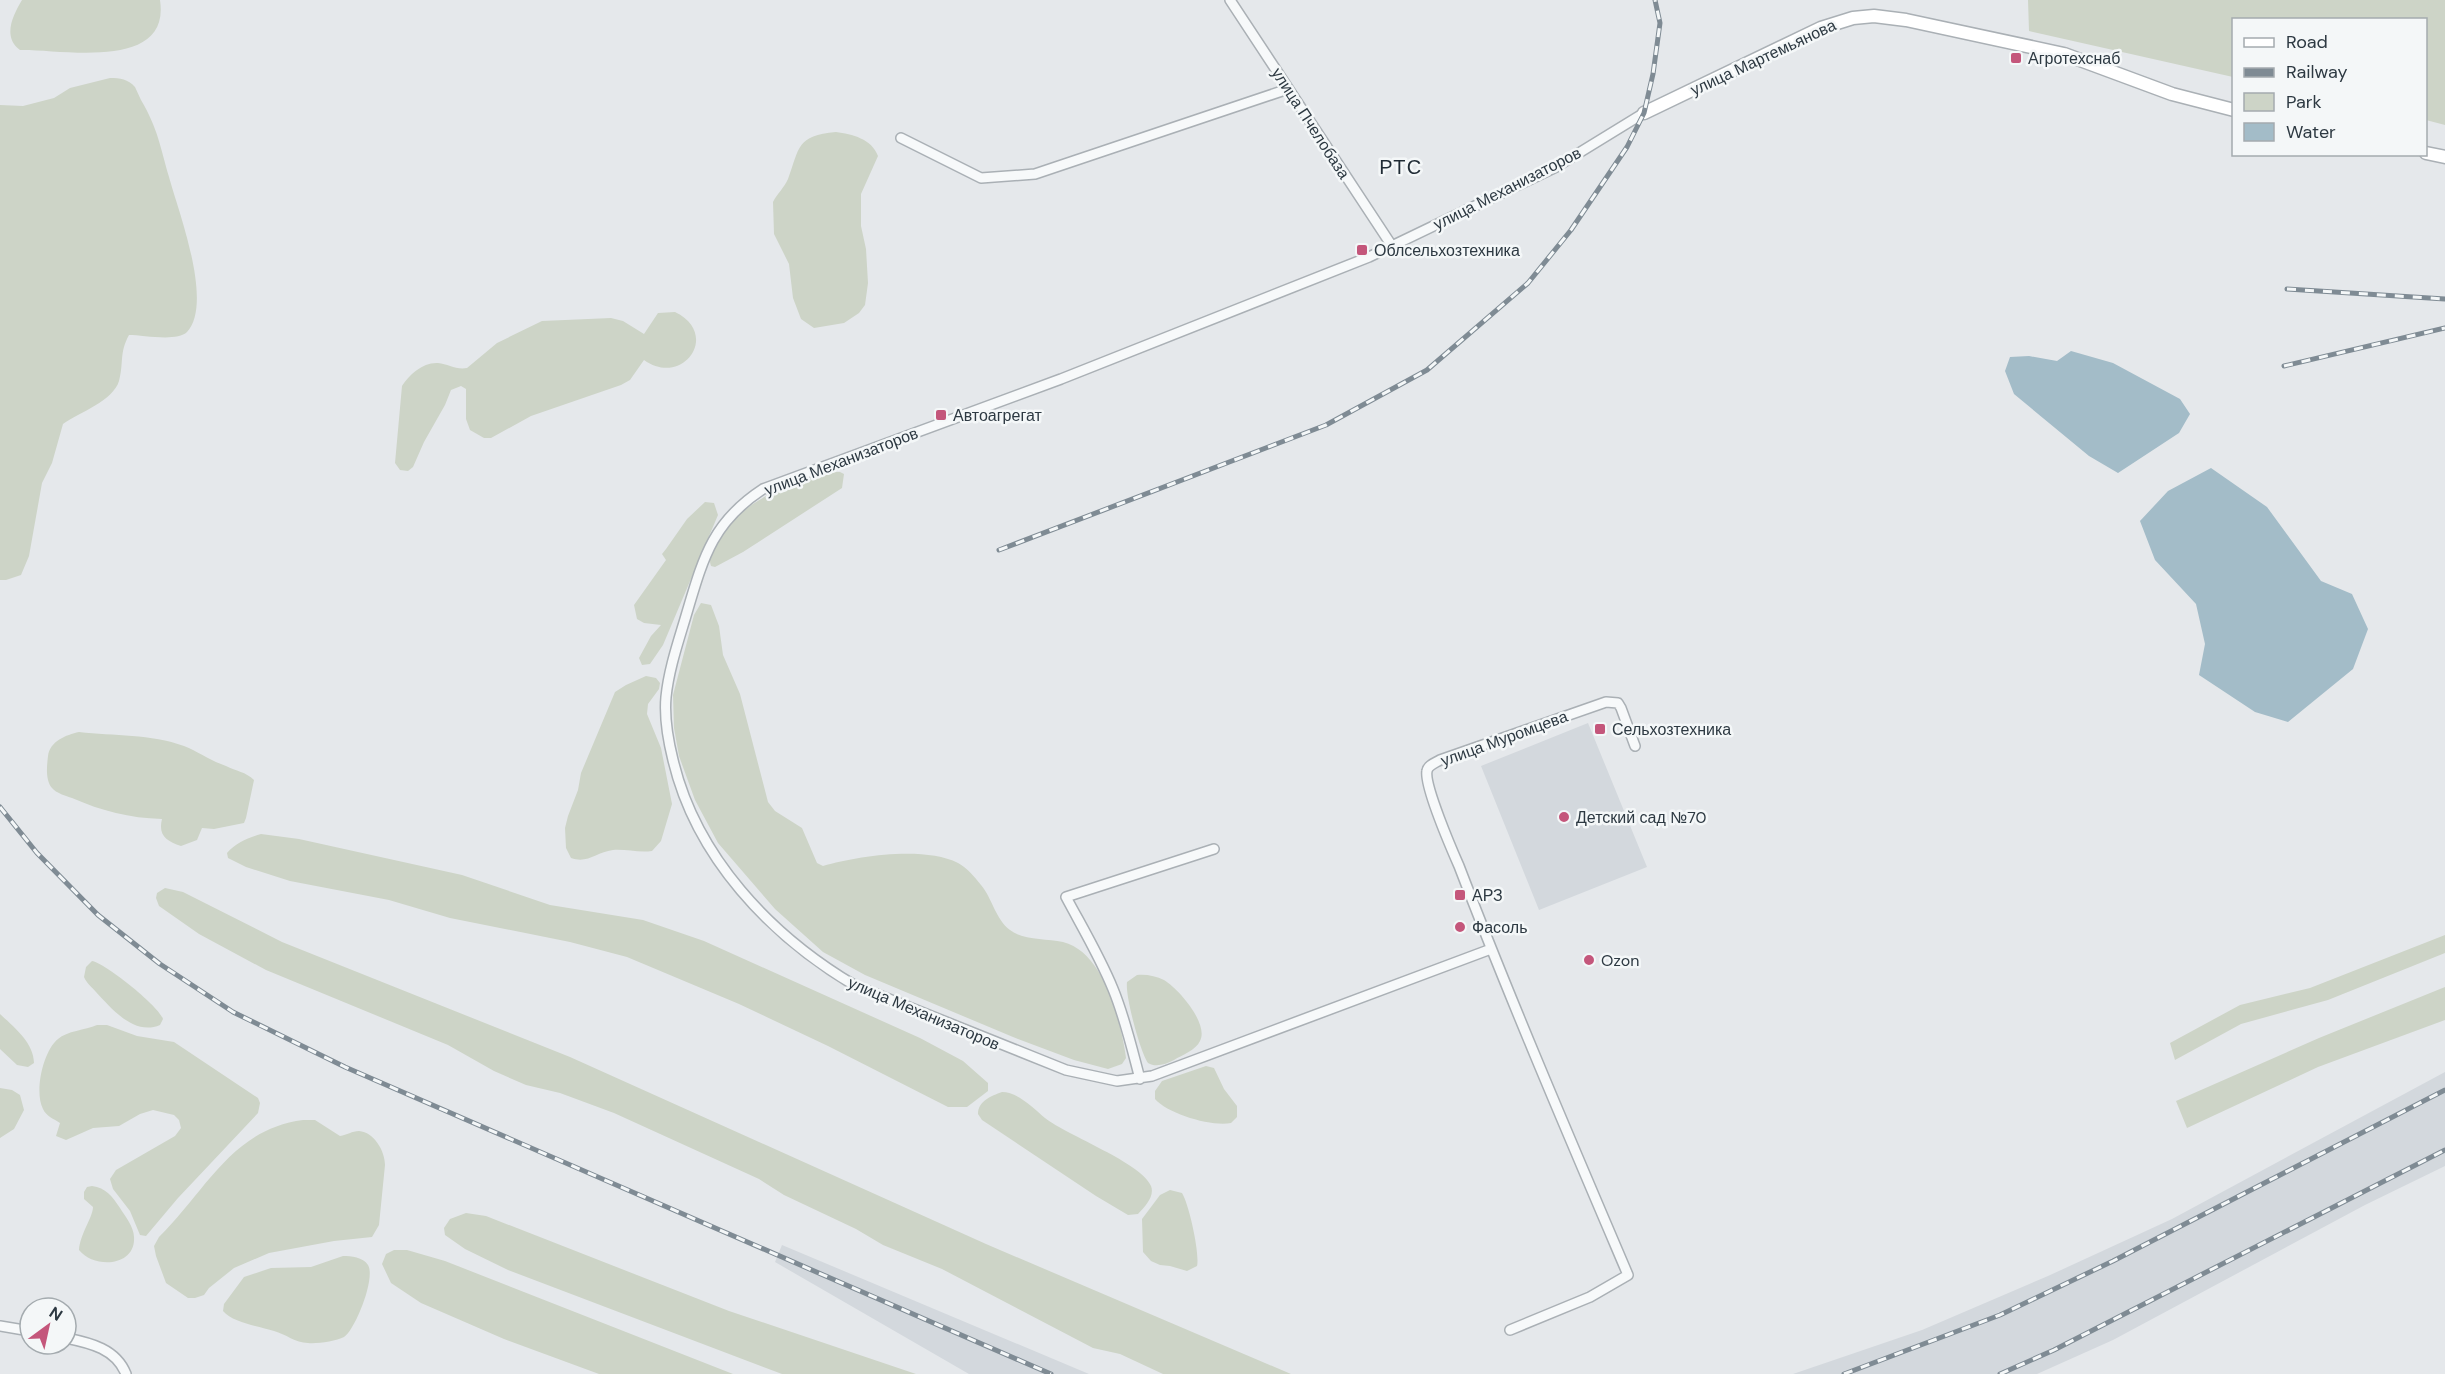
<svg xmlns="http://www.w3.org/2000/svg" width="2445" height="1374" font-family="'DM Sans',sans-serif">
  <rect width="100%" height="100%" fill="#e5e8eb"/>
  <!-- built -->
  <path fill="#d3d8dd" d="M1588,723L1647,867L1539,910L1481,766Z
    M2445,1072V1166L2365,1205L2113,1340L2037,1374H1793L1922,1330L2048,1276L2172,1219Z
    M782,1245L1089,1374H969L775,1262Z"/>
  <!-- green -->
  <path fill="#cdd4c7" d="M22,0H160C171,72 61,49 20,50C2,37 13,15 22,0Z
    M2028,0H2445V125L2426,120V20H2234L2233,77L2029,31Z
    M110,78C120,78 128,79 135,87C137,91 139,96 141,100C158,129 160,146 169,177C178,210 214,303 187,332C177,342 143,335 129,335C119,353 124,363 119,381C113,401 80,412 63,424L52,463L42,483L29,556L21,575L6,580H0V105L23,106L54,98L70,88Z
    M836,132C852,134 872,139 878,156L861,194V226L866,249L868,283L865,305L859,313L844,323L814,328L801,319L793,298L789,264L774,234L773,202C777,194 784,188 788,179C800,147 796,136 836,132Z
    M675,312C721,334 683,388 644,360L630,380L621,385L531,416L491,438H484L470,430L466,419V389L461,386L451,390L445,405L424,442L413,467L408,471L400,470L395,463L402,386C409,375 423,362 438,363C448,364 456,370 467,368L497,343L542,321L611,318L623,321L644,334L658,313Z
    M828,472H840L844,474L842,488L743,552L715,567L711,566C708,558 712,552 716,544C738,502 785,485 828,472Z
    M705,502L714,503L718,515L663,645L650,664L642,665L639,658L651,636L661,625L644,623L637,619L634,605L666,560L662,554L666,549L687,519Z
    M701,603L711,605L719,626L723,655L740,694L768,802L775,811L802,828L817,863L823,866C858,856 924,846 958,863C967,868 974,876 981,885C992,898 996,920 1010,930C1024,941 1046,938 1063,942C1103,952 1119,1016 1125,1051L1126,1058L1122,1064L1108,1069L1074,1060L1013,1037L865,975L823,952L775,909L718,843L695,800L679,756L674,728L673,695L694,615Z
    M646,676L656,678L660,683L659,689L648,704L647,714L661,748L672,804L661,841L652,851C639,853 626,849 613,850C596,852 588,864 571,858L566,848L565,828L568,816L578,790L581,773L615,692L626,685Z
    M79,732C114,736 151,734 184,746C199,752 211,761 226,766C236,771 246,772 254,780L246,818L244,823L214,829L202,828L197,840L181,846C166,841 158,835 162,819C129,818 102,811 72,798C66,796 56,793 52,788C45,780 47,765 48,756C50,741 66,735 79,732Z
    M261,834L299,839L462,875L550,905L643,920L704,941L920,1038L963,1061L988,1083V1091L967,1107H948L828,1046L739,1004L627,957L570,942L450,918L389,900L290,881L246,867L228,858L227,853C236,843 248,838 261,834Z
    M165,888L183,892L282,942L570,1057L986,1244L1291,1374H1163L1120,1354L1093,1348L942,1269L883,1245L856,1229L784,1195L759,1179L614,1113L560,1093L526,1085L494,1071L448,1045L266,970L199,934L159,906L156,898L157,893Z
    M2445,935V953L2328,1000L2241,1024L2175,1060L2170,1043L2240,1005L2310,988Z
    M92,961C105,963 159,1006 163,1019L160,1025C134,1036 112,1009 96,992C92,987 87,984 84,977L86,967Z
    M1137,975C1146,974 1156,976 1164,980C1179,989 1209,1024 1200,1041C1196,1050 1182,1055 1174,1060C1166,1064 1156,1068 1148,1063C1140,1051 1125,996 1127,982Z
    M2445,987V1020L2318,1067L2187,1128L2176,1101L2319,1038Z
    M0,1014C14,1027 34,1043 34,1063L28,1067L17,1065L0,1049Z
    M97,1025H107L137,1036L174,1042L258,1098L260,1103L258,1113L178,1198L146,1236L140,1235L130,1211L113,1189L110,1179L116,1170L175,1136L181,1128L179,1120L174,1115L153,1110L140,1114L119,1126L93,1128L66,1140L56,1136L60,1123C54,1119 46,1116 43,1109C34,1092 43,1051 58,1039C67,1031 85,1030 97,1025Z
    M1206,1066L1214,1068L1224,1089L1237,1106V1117L1231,1123C1212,1127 1168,1114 1155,1099V1091L1162,1081Z
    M0,1088L12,1090L20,1095L24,1110L14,1129L0,1138Z
    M1002,1092C1018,1092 1034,1109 1045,1118C1068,1136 1142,1163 1151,1186C1155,1196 1145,1207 1138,1214L1128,1215L1096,1196L982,1120L978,1114C978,1101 991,1096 1002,1092Z
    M303,1120H315L340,1136C347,1135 352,1131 359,1131C374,1132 385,1151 385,1165L379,1225L372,1237L334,1241L269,1253L234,1268L209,1288L204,1295L195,1298H188L166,1283L156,1256L154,1246L159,1237C206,1191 232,1129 303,1120Z
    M92,1186C106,1188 112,1196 120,1208C125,1216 134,1227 134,1237C136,1267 94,1269 79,1250C80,1234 93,1217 93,1207L84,1199V1192L87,1187Z
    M1170,1190L1182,1193C1189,1204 1200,1254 1197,1266L1187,1271L1170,1266L1160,1265L1151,1261L1143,1252L1142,1219L1160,1195Z
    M466,1213L486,1216L729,1311L916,1374H782L508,1270L465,1249L445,1235L444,1228L450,1219Z
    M394,1250H407L445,1261L733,1374H599L504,1339L421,1303L391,1283L382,1264L386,1254Z
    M343,1256C351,1256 363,1257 368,1265C376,1278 355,1330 344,1337C336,1341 317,1344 308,1343C295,1343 286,1334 274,1331C259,1326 233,1323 223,1311L224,1304L244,1277L271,1268L311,1267Z"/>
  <!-- water -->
  <path fill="#a3bcc8" d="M2071,351L2113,363L2180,399L2190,414L2179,433L2118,473L2089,456L2014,394L2005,371L2010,357L2029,356L2057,361Z
    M2211,468L2267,507L2321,581L2352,594L2368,629L2353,669L2288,722L2255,712L2199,675L2205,644L2196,604L2155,560L2140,521L2168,491Z"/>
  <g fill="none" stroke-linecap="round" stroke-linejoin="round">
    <defs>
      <path id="street" d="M1230,0L1392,246
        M901,138L981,178L1035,174L1288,89
        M1491,949L1152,1076L1117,1081L1066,1070L854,985C770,935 696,857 673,760C668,740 664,719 666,697C669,667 680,637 688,609C704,555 714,521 763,489L1061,379L1369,257L1556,167L1644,113
        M1140,1079C1132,1049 1125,1018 1113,989C1100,957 1082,927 1066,897L1214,849
        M0,1326L30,1331
        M1510,1330L1590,1297L1628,1275C1570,1139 1512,1004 1459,866C1452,850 1424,785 1427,771C1428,765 1435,763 1440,760L1606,702L1618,703L1621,708L1635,746
        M66,1338C91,1343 116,1349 126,1374"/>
      <path id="secondary" d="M1644,113L1821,28L1853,18L1874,16L1906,20L2064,54L2172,94L2234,110
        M2426,153L2445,157"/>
    </defs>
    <!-- street casing -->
    <use href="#street" stroke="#aab0b5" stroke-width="12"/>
    <!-- secondary casing -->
    <use href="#secondary" stroke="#aab0b5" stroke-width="15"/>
    <!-- street -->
    <use href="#street" stroke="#f7f9fa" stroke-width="9"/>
    <!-- secondary -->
    <use href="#secondary" stroke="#fff" stroke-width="12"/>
    <defs>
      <path id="rail" d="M2287,289L2445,299
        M2284,366L2445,328
        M999,550L1326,425L1427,370L1528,283L1571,230L1627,147L1644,113L1653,74L1660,23L1655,0
        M0,807L37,853L98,915L160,964L233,1012L345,1067L1051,1374
        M1844,1374L2000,1315L2113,1261L2445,1090
        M2000,1374L2054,1350L2445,1150"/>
    </defs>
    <!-- rail casing -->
    <use href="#rail" stroke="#7f8b94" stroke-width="5"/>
    <!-- rail -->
    <use href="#rail" stroke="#f4f7f8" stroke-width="3" stroke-dasharray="9" stroke-linecap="butt"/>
  </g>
  <!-- markers -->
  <g fill="#c4567b" stroke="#f4f7f8" stroke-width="2">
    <rect x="2010" y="52" width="12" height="12" rx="3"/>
    <rect x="1356" y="244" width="12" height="12" rx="3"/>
    <rect x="935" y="409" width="12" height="12" rx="3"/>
    <rect x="1594" y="723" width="12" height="12" rx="3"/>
    <circle cx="1564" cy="817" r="6"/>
    <rect x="1454" y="889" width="12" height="12" rx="3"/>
    <circle cx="1460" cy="927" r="6"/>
    <circle cx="1589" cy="960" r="6"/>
  </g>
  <g text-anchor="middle" stroke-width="5" stroke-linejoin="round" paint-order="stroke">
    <!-- street labels -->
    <g font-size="16" fill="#2d3942" stroke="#f4f7f8">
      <text transform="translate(1763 57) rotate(-25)" y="6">улица Мартемьянова</text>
      <text transform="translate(1311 123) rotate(57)" y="6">улица Пчелобаза</text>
      <text transform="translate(1507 188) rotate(-27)" y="6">улица Механизаторов</text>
      <text transform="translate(841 461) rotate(-21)" y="6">улица Механизаторов</text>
      <text transform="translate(1504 738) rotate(-20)" y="6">улица Муромцева</text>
      <text transform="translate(924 1013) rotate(23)" y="6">улица Механизаторов</text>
    </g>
    <!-- poi labels -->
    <g font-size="16" fill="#2d3942" stroke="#f4f7f8" text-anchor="start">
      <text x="2028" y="64">Агротехснаб</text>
      <text x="1374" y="256">Облсельхозтехника</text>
      <text x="953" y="421">Автоагрегат</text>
      <text x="1612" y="735">Сельхозтехника</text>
      <text x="1576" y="823">Детский сад №70</text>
      <text x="1472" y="901">АРЗ</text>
      <text x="1472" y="933">Фасоль</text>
      <text x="1601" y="966">Ozon</text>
    </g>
    <!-- quarter labels -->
    <g font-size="20" letter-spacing="1.5" fill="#1f2a34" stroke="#f4f7f8">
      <text x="1401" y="174">РТС</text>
    </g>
  </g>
  <!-- legend -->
  <rect x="2232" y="18" width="195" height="138" fill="#f4f7f8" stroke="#a4abaf" stroke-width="1.5"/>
  <rect x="2244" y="38" width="30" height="9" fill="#ffffff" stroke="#a4abaf" stroke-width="1.5"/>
  <text x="2286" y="48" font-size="18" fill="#2d3942">Road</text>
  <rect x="2244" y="68" width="30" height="9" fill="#7f8b94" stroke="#a4abaf" stroke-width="1.5"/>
  <text x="2286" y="78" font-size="18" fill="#2d3942">Railway</text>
  <rect x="2244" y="93" width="30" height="18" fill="#cdd4c7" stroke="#a4abaf" stroke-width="1.5"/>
  <text x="2286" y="108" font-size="18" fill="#2d3942">Park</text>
  <rect x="2244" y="123" width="30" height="18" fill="#a3bcc8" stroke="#a4abaf" stroke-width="1.5"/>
  <text x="2286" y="138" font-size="18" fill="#2d3942">Water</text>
  <!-- north arrow -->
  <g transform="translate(48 1326) rotate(33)"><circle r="28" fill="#f4f7f8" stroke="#a4abaf" stroke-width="1.5"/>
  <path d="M0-4.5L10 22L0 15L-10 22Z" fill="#c4567b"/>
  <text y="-9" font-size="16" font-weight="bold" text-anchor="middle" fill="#2d3942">N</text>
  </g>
</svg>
